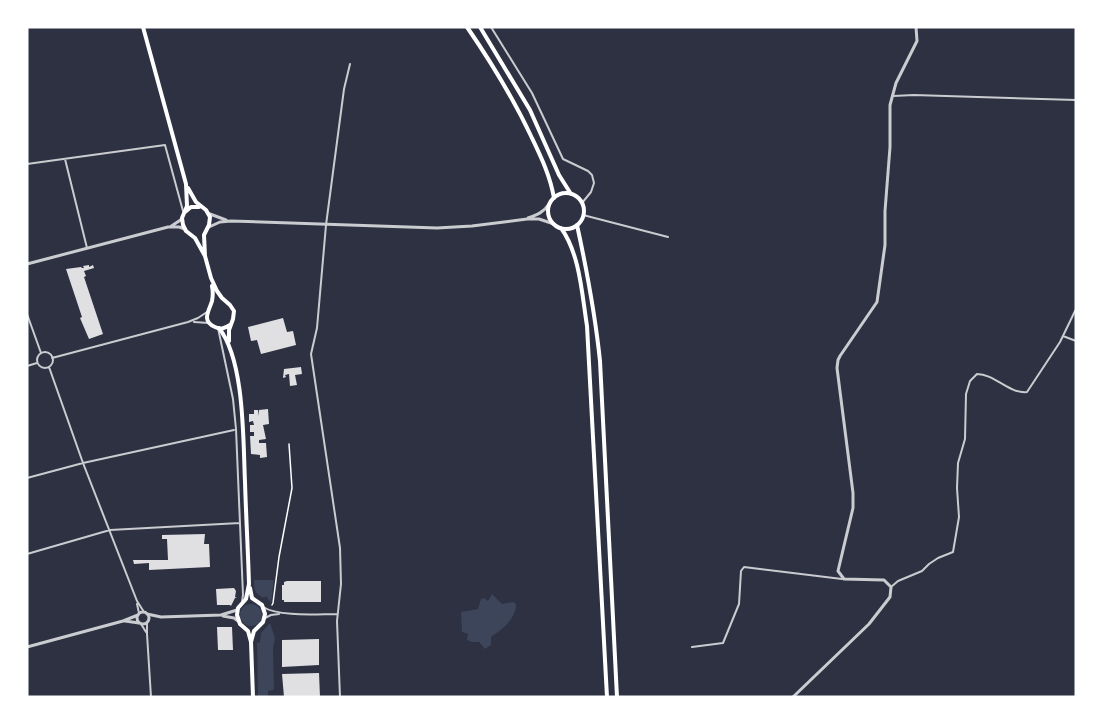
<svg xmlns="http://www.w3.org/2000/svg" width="1103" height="724" font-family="'Golos Text',sans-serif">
  <rect width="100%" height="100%" fill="#2d3142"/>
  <!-- green -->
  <path fill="#3c4559" d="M254,580H274L271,603L266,596L264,598C255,594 254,590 254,580Z
    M492,594L502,604L513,602L516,604C516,619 502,630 491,637V645L485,649L479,642H472L467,640L468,634L462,632L461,612L478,609L481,599L484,598L488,601Z
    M240 615a11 11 0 1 1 22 0a11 11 0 1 1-22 0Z
    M270,623L275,638L273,648L274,690L268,691V697H258L257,643L260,642L261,633Z"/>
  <!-- building -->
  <path fill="#e0e0e3" d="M89,265V267L93,265L94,268L84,271L86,276L84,277L103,334L89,339L80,318L82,317L66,269L81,267L82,268H84L83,266Z
    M283,318L287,332L293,331L296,345L261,354L257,340L251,341L248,327Z
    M301,367L302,374L295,375L297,385L290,386L289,374L285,375L286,377L283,378L284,369Z
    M268,409L269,424L263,425L266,439L259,440V443H266L267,457L260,458V455L251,454L250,436H254V432H250V425H254L253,421L249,422V414H254V410H258L259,416V410Z
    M205,534L204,544H209L210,567L149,570V563L134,564L133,560H168L167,539H162V535Z
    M287,581H321V602H284V600H282V585H284V582Z
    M234,588L236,591L235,597L237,598H235L231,606L230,605H217L216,589Z
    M217,627H232L233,650H218Z
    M319,639V665L282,667V640Z
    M319,673L320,697H284L282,674Z"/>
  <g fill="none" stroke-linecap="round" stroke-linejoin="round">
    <!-- path -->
    <path stroke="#fff" stroke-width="1.5" d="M272,605L273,603L279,557L292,488L289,444"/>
    <!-- minor -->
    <path stroke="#caccd0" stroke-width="2" d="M491,27L532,93L563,159L588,171L592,175L594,183L591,192L582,203
      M893,96L914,95L1076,100
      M65,159L87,248
      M27,164L165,145L183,211
      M583,215L668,237
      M27,314L41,353
      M194,322L209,323
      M218,328L233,399L236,429L243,595L242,602
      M1063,336L1076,341
      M37 360a8 8 0 1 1 16 0a8 8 0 1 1-16 0Z
      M52,358L188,322L198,318L207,312
      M27,366L37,363
      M49,367L83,463L137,601L144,612
      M27,478L83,463L234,430
      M27,554L110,530L240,523
      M891,587L898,581L922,571L929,564L938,558L953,552L959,517L957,488L958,463L965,439L966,394L970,381L977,374C995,374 1009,394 1027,392L1060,342L1076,309
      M137,604L139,613
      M263,607C279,617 317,614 337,614
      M265,618L271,615L279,614
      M147,623V634L151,697
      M141,624L146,632
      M692,647L723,643L739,604L741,571L744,567L842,579
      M340,697L337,621L341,584L340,548L311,354L317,328L326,225L344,89L350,64"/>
    <!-- tertiary -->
    <path stroke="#caccd0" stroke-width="3" d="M210,214L226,220
      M528,218C537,215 544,212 549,204
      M170,227L182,219
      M209,227L220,222L231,221L437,228L472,226L527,219H539L554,224
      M27,264L168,227H179L185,229
      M137 618a6 6 0 1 1 12 0a6 6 0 1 1-12 0Z
      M147,614L161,617L221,615L237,610
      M223,616L234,618L238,621
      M125,621L139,623
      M27,647L123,621L138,615
      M793,697L869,624L890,597L891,587L884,580L844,579L838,571L853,508V493L837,368L838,360L840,356L877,302L885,245V211L890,147V105L896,83L917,41L916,27"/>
    <!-- secondary -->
    <path stroke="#fff" stroke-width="4" d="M143,27L186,184L187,206L182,218L183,225L186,231L195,238L205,256
      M188,188L196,202L206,210L210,217L209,225L204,235L205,256L211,278L217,291L222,298L230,305L234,311L233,319L229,330V341
      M185,212L191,207H199
      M212,286C213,291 213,296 212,301C209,311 201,321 215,327C221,330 225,328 230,325
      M219,328C245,361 243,441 245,482C246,516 248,550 249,584L246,599L238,608L237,615L240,624L248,631L251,642L253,697
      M250,588L252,598L262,605L265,614L263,622L254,631L251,642"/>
    <!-- primary -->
    <path stroke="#fff" stroke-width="4" d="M467,27C491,62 513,98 531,136C541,157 550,175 554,198
      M480,27L530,110L559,175L571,194
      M548 211a18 18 0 1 1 36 0a18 18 0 1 1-36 0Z
      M577,225C587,271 595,313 600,361L617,697
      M561,228C580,254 582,295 587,326L607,697"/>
  </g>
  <!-- border -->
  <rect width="1103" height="724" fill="none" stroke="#ffffff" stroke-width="57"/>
</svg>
